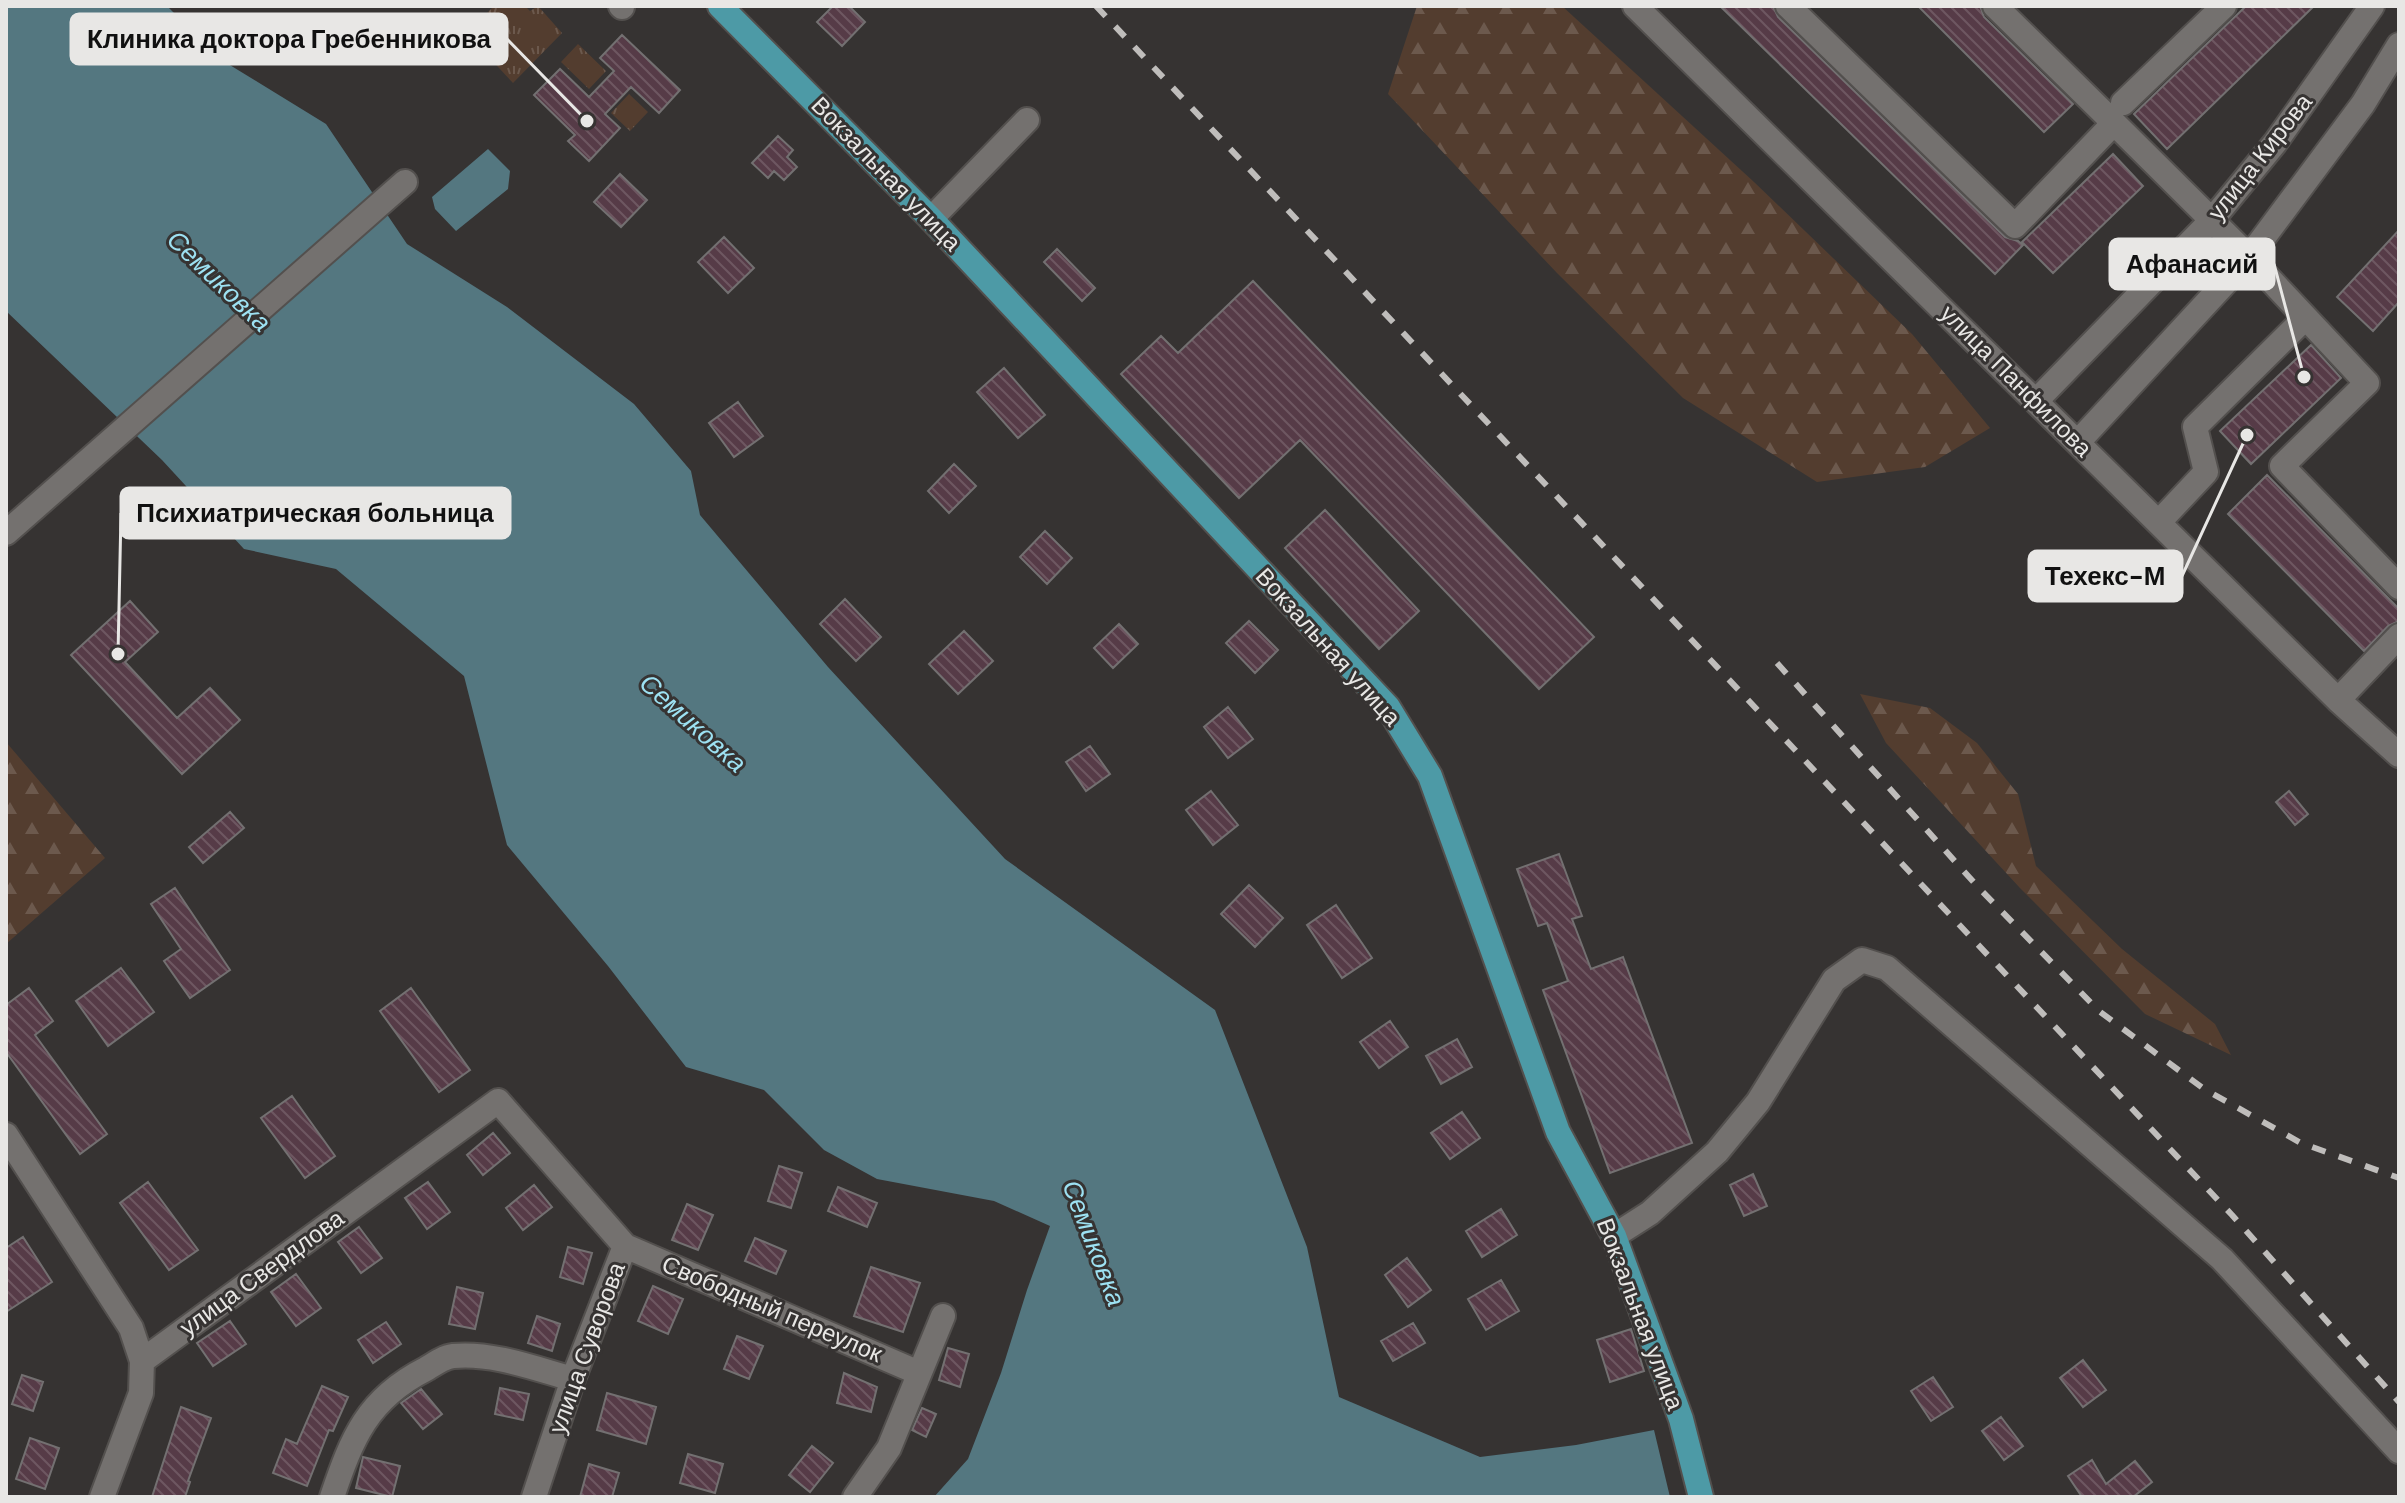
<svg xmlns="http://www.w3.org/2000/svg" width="2405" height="1503" font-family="'DM Sans',sans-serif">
  <defs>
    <pattern id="grass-tufts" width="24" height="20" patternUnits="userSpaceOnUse" patternTransform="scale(2)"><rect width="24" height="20" fill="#533d2f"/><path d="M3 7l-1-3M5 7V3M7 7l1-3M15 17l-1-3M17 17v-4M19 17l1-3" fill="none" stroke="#6c594d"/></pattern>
    <pattern id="forest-firs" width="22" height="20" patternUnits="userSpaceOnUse" patternTransform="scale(2)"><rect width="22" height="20" fill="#533d2f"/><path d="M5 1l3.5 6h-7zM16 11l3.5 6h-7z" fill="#6c594d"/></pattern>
    <pattern id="building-back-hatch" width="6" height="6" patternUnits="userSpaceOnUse" patternTransform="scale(2)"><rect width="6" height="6" fill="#563b47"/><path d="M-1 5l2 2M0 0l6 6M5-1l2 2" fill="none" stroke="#6e5761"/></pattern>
  </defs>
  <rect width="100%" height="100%" fill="#363332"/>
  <!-- grass -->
  <path fill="url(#grass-tufts)" d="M494,6H525L530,11L538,6L562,33L513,83L485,53L498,26L487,13Z
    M578,44L606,71L589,89L561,62Z
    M629,94L648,112L630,131L611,113Z"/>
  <!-- forest -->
  <path fill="url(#forest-firs)" d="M1417,6H1562L1754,182L1912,334L1990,428L1925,467L1817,482L1683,398L1557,273L1388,94Z
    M1860,694L1930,708L1977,743L2018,794L2036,866L2122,949L2215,1024L2231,1055L2145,1014L2020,888L1886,743Z
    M6,742L105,858L6,944Z"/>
  <!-- water -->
  <path fill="#547780" d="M6,6H167L220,59L326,124L407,244L507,307L634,404L691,471L700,515L828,667L1005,859L1215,1010L1307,1247L1339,1397L1480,1457L1576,1445L1654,1430L1670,1497H934L968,1459L1001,1373L1027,1290L1050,1226L994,1201L877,1179L824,1150L764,1090L686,1067L608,966L507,845L464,676L336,569L244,549L162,460L6,311Z
    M488,149L510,171L508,189L456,231L435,209L432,197Z"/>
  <!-- building -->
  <path fill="url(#building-back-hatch)" stroke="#737071" stroke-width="2" d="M833,6H849L865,22L842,46L817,22Z
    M1720,6H1773L1778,17L2005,237L2018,241L2023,245L1995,274Z
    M1918,6H1980L1984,17L2073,104L2044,132Z
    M2246,6H2314L2167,149L2134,114Z
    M622,35L680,90L659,113L631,87L605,114L620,128L589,161L568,141L575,135L534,95L560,69L589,97L614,71L600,58Z
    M778,136L793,150L787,157L797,167L784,180L774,171L768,178L752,163Z
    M2113,154L2143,186L2053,273L2022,242Z
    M620,174L647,200L621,227L594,202Z
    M2399,230V302L2373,331L2337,297Z
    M724,237L754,268L728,293L698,262Z
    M1057,249L1095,288L1082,301L1044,262Z
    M1253,281L1594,637L1539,689L1300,440L1239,498L1121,374L1161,336L1178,353Z
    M2311,345L2341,378L2251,464L2220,431Z
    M1004,368L1045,415L1018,438L977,392Z
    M738,402L763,436L734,457L709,423Z
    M954,464L976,486L949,513L928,491Z
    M2267,475L2399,609V621L2388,626L2364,651L2228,514Z
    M1325,510L1419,611L1379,649L1285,548Z
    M1045,531L1072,558L1047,584L1020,557Z
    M845,599L881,637L856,661L820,624Z
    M130,601L158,632L125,662L177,718L210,688L240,720L182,774L71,655Z
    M1249,621L1278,650L1255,673L1226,643Z
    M1119,624L1138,644L1113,668L1094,648Z
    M964,631L993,661L958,694L929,664Z
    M1228,707L1253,739L1228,758L1204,727Z
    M1090,746L1110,774L1086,791L1066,762Z
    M1211,791L1238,825L1213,845L1186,810Z
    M2289,791L2308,814L2295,825L2276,802Z
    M230,812L244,828L203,863L189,847Z
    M1559,854L1582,916L1572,919L1591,969L1623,957L1692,1143L1610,1173L1543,990L1568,981L1547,923L1538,926L1517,869Z
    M1249,885L1283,918L1255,947L1221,914Z
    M175,888L230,970L190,998L164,961L181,949L151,904Z
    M1336,905L1372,958L1342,978L1307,925Z
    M121,968L154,1012L108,1046L76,1001Z
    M29,988L53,1021L35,1035L107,1134L80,1154L6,1052V1005Z
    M411,988L470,1070L439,1092L380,1011Z
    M1390,1021L1408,1047L1379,1068L1360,1042Z
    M1457,1039L1472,1067L1441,1084L1426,1056Z
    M292,1096L335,1156L305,1178L261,1118Z
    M1462,1112L1480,1138L1450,1159L1431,1133Z
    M493,1133L510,1153L483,1175L467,1155Z
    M779,1166L802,1173L791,1208L768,1201Z
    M1753,1174L1767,1206L1744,1216L1730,1185Z
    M148,1182L198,1250L169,1270L120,1203Z
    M428,1182L450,1212L427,1229L405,1198Z
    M534,1185L552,1207L523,1230L506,1208Z
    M838,1187L877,1203L867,1227L828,1211Z
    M687,1204L713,1215L698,1250L672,1240Z
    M1501,1209L1517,1235L1482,1257L1466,1231Z
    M359,1227L382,1258L361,1273L338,1242Z
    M23,1237L52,1282L6,1312V1248Z
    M755,1238L786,1251L776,1274L745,1261Z
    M568,1247L592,1253L583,1284L560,1277Z
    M1407,1258L1431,1290L1408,1307L1385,1275Z
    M871,1267L920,1283L903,1332L854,1316Z
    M296,1274L321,1308L296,1326L271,1292Z
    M1501,1280L1519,1311L1486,1330L1468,1299Z
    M653,1286L683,1299L668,1334L638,1321Z
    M457,1287L483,1293L475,1329L449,1324Z
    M537,1316L560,1324L552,1351L528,1343Z
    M230,1321L246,1344L213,1366L197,1343Z
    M386,1322L401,1344L373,1363L358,1340Z
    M1413,1323L1425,1343L1393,1361L1381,1341Z
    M1631,1329L1644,1371L1610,1382L1597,1340Z
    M737,1336L763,1346L749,1379L724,1369Z
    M948,1348L969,1354L960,1387L939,1380Z
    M2083,1360L2106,1390L2083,1407L2060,1378Z
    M844,1373L877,1387L871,1412L837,1403Z
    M22,1375L43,1382L33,1411L12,1404Z
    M1933,1377L1953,1407L1931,1421L1911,1391Z
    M322,1386L348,1397L333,1431L329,1430L307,1486L273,1473L286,1439L297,1444Z
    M500,1388L529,1394L523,1420L495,1414Z
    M421,1389L442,1414L423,1429L401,1403Z
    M607,1393L656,1407L646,1444L597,1430Z
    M181,1407L211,1418L188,1481L190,1482L185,1497H152Z
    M922,1408L936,1414L926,1437L912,1430Z
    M2001,1417L2023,1446L2004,1460L1982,1431Z
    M30,1438L59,1448L45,1489L16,1479Z
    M812,1446L833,1463L810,1492L789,1475Z
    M688,1454L723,1464L715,1493L680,1483Z
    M363,1457L400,1466L392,1497L356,1488Z
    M2092,1460L2106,1484L2135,1461L2152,1482L2133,1497H2082L2068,1476Z
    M589,1464L619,1473L612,1497H580Z"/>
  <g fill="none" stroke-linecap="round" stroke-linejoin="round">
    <defs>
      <path id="minor" d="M621,6L622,7
        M1635,6L2338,700L2399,755
        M1788,6L2015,226L2114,123L2249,257L2367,383L2282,466L2399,587
        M1995,6L2114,123
        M2123,103L2224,6
        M931,219L1027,120
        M2036,401L2211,221L2275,143L2372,6
        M2078,442L2249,257L2363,104L2399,45
        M2159,522L2206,472L2195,427L2305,318
        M6,533L405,182
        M2338,700L2399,636
        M6,1135L131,1328L142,1361L141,1393L102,1497
        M1614,1236L1650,1213L1717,1152L1758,1102L1834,980L1862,960L1887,968L2222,1259L2399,1451
        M142,1361L498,1101L625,1246L919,1373
        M332,1497C352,1438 367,1399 426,1369C434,1364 444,1357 453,1356C493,1352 536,1369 573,1379
        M534,1497L573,1379L625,1246
        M855,1497L889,1448L943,1316"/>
      <path id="major" d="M720,6L931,219L1388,707L1430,776L1558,1132L1614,1236L1681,1419L1701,1497"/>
    </defs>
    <!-- minor casing -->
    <use href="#minor" stroke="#53504e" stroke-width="28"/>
    <!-- major casing -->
    <use href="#major" stroke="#53504e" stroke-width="28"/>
    <!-- minor -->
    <use href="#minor" stroke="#74716f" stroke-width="24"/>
    <!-- major -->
    <use href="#major" stroke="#4d9aa6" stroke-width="24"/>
    <!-- rail -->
    <path stroke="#bfbdbb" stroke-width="6" stroke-dasharray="14 14" stroke-linecap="butt" d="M1096,6L2232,1215L2399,1402
      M1777,663L1978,887L2099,1011L2204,1089L2301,1143L2399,1178"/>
  </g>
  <g text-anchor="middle" stroke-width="6" stroke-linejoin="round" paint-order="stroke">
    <!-- street labels -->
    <g font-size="24" fill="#e8e7e5" stroke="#363332">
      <text transform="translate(2260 157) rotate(-52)" y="8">улица Кирова</text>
      <text transform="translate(886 174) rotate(46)" y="8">Вокзальная улица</text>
      <text transform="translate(2016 381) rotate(45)" y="8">улица Панфилова</text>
      <text transform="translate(1328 647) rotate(48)" y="8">Вокзальная улица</text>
      <text transform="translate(262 1273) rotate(-36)" y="8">улица Свердлова</text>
      <text transform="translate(772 1309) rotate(23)" y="8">Свободный переулок</text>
      <text transform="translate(1640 1314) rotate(69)" y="8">Вокзальная улица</text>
      <text transform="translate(587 1348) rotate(-70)" y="8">улица Суворова</text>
    </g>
    <!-- water labels -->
    <g font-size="26" font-style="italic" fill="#9de1f2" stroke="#363332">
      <text transform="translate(219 281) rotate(44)" y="9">Семиковка</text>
      <text transform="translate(693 723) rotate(42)" y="9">Семиковка</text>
      <text transform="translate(1094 1243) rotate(69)" y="9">Семиковка</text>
    </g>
  </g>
  <!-- callouts -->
  <path fill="none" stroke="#e8e7e5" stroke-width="3" d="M587 121L507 39M2304 377L2274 264M118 654L121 513M2247 435L2182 576"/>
  <g fill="#e8e7e5" stroke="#363332" stroke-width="3">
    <circle cx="587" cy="121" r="8"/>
    <circle cx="2304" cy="377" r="8"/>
    <circle cx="118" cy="654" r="8"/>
    <circle cx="2247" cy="435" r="8"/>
  </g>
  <g fill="#e8e7e5" stroke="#e8e7e5" stroke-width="3">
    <rect x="71" y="14" width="436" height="50" rx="8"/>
    <rect x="2110" y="239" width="164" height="50" rx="8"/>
    <rect x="121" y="488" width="389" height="50" rx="8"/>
    <rect x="2029" y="551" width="153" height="50" rx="8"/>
  </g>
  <g font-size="26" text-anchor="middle" font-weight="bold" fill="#111">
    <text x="289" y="48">Клиника доктора Гребенникова</text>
    <text x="2192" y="273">Афанасий</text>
    <text x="315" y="522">Психиатрическая больница</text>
    <text x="2105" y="585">Техекс-М</text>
  </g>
  <!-- border -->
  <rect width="2405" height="1503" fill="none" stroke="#e8e7e5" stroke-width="16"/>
</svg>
